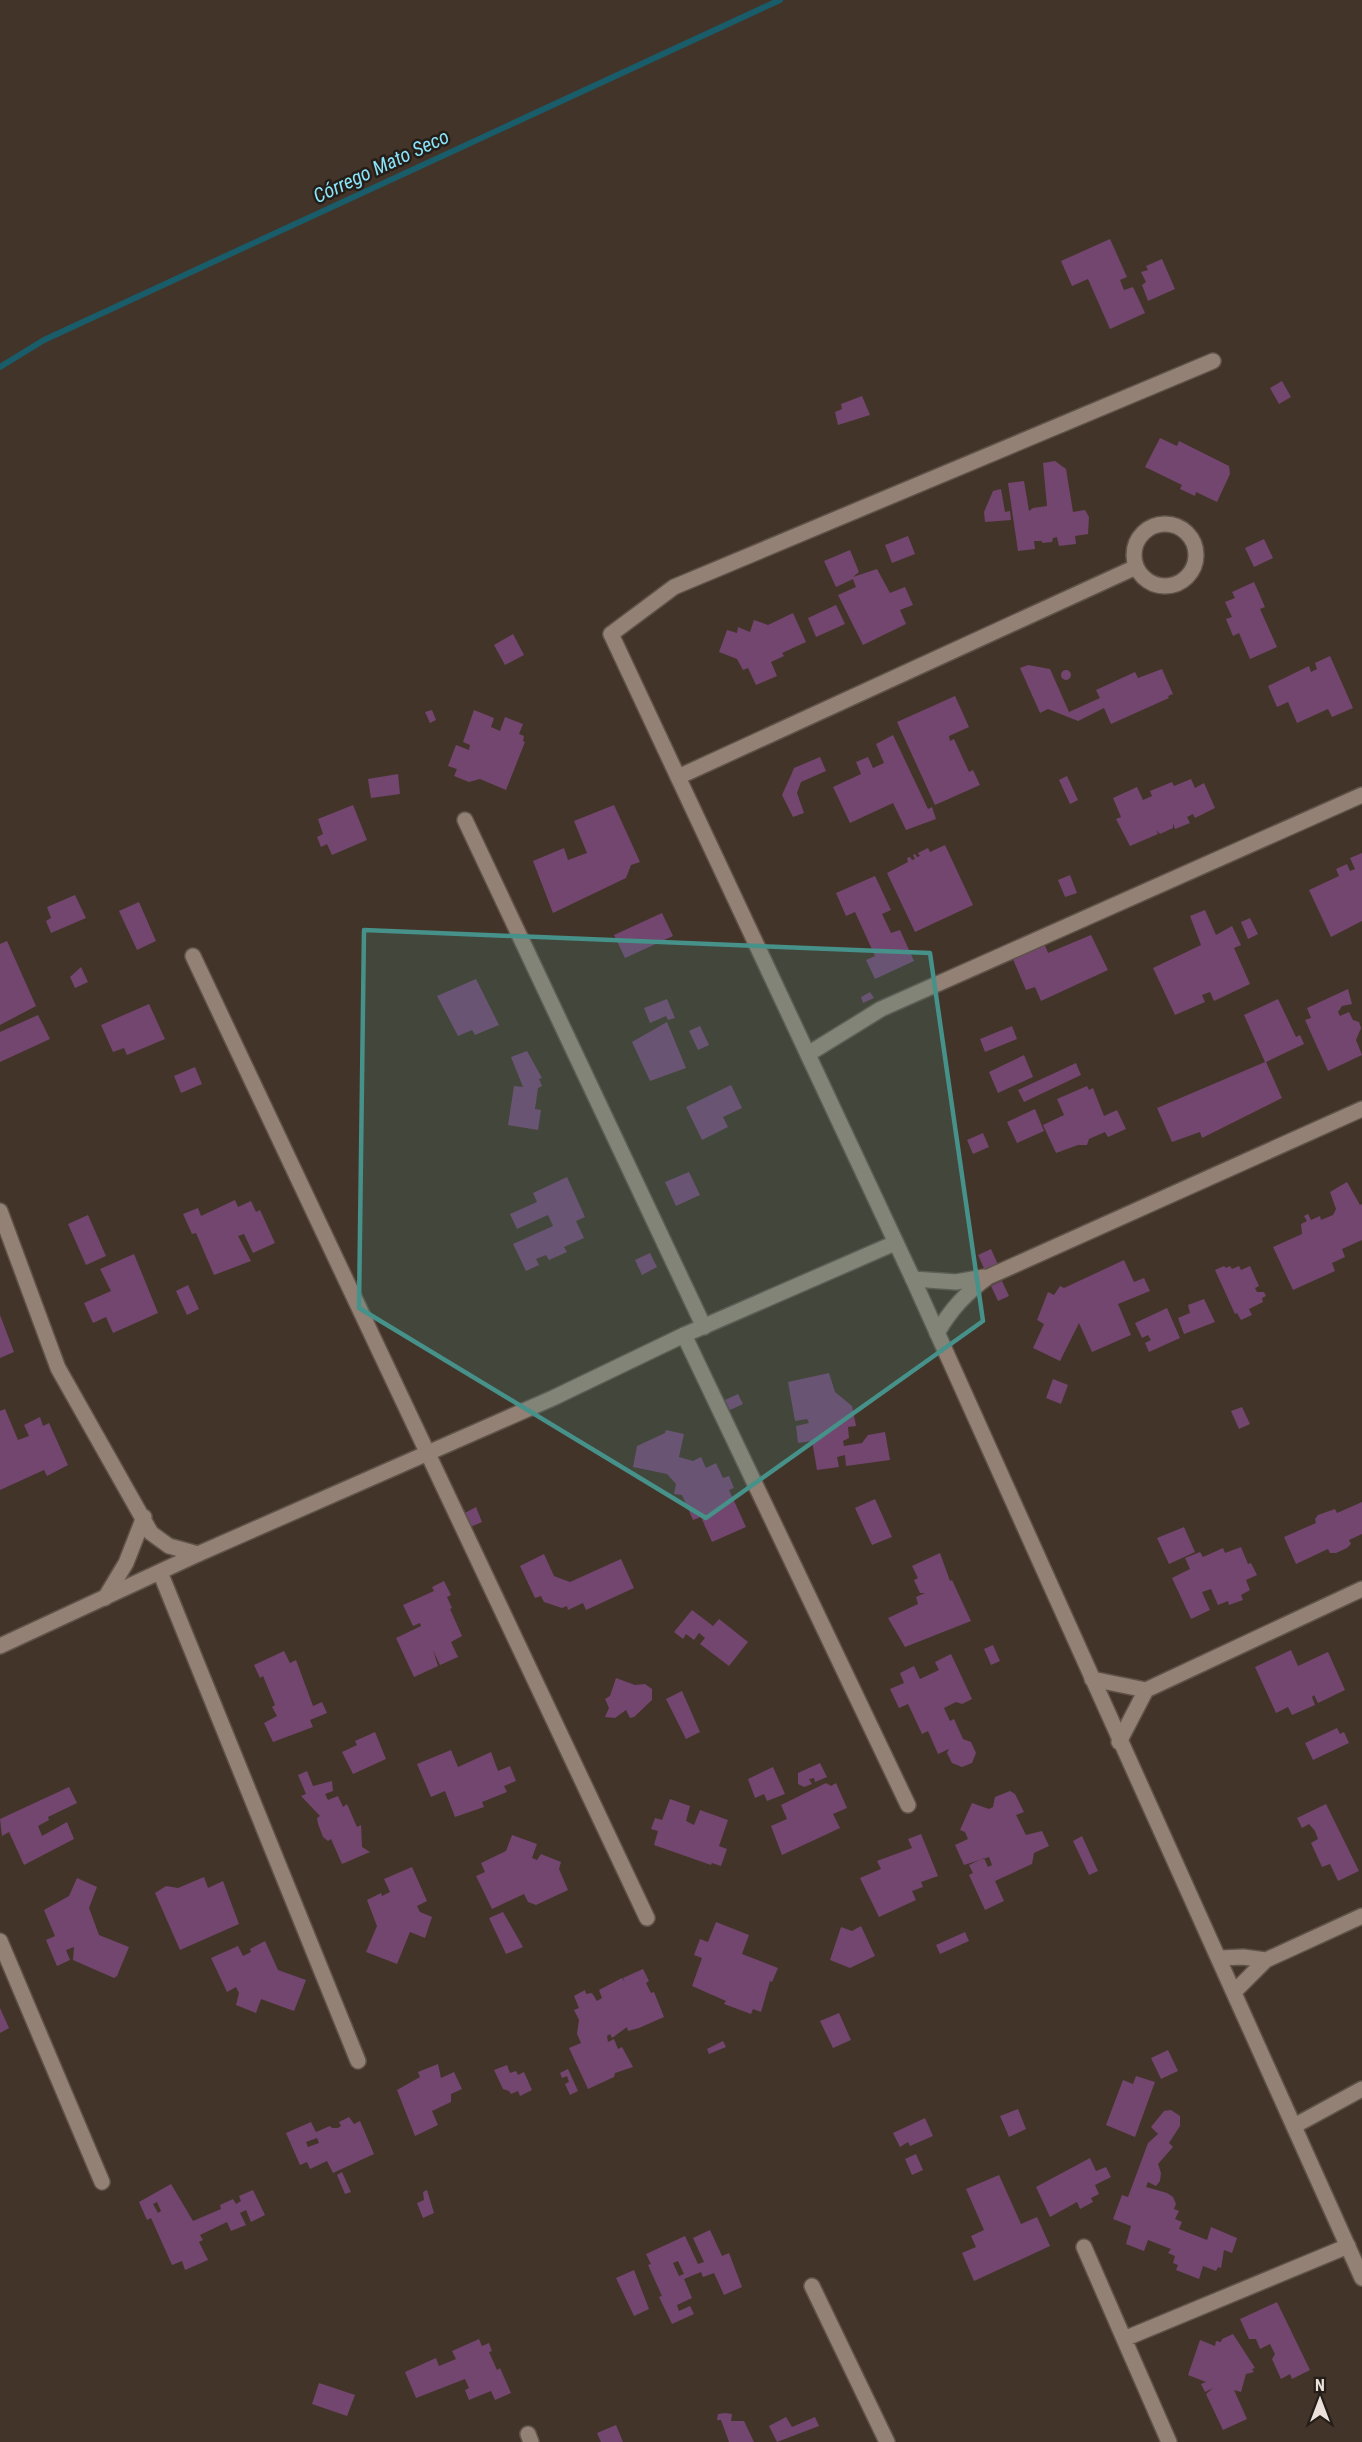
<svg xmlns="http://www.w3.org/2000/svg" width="1362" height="2442" font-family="'Roboto Condensed',sans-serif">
  <rect width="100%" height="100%" fill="#433429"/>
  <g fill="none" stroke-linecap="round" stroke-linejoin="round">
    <!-- stream -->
    <path stroke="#195c6a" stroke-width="6" d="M0,367L44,340L780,0"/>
  </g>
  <!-- building -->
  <path fill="#72466f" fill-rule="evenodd" d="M1110,239L1127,277L1120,280L1124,290L1133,287L1145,313L1110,329L1088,279L1072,286L1061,261Z
    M1162,259L1175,289L1148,301L1142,285L1146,282L1141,272L1148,270L1146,266Z
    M1282,381L1291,397L1279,404L1270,388Z
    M862,396L870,415L838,425L835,412L842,409L841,404Z
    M1160,438L1177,446L1179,441L1229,466L1230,474L1217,502L1196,492L1195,496L1180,489L1182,485L1145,467Z
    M1055,461L1066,469L1073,512L1085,510L1089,517L1088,534L1075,536L1076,544L1059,546L1057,537L1053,538L1052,542L1042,543V541H1034L1035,549L1018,551L1008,483L1024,481L1029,511L1033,508L1047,506L1043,463Z
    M1001,489L1005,512L1010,511L1011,520L985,522L984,512L993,491Z
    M908,536L915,554L892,563L885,545Z
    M1264,539L1273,558L1254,567L1245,548Z
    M850,550L859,572L853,577L877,569L890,593L905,587L913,605L900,610L906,624L863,645L838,595L856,587L854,582L853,579L836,587L824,561Z
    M1254,582L1265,607L1260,609L1277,647L1250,659L1239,633L1233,636L1226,619L1232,617L1225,602L1235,598L1232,592Z
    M836,605L845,624L816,637L808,618Z
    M793,613L806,642L782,653L784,656L771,662L777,676L756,685L748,668L743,670L737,659L719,652L727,630L737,633L738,627L750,632L754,620L768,625Z
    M513,634L524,655L505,665L494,645Z
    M1330,656L1353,708L1332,717L1328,709L1297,723L1288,702L1277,707L1268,686L1309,666L1311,672L1317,669L1315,663Z
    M1028,665L1050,669L1069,712L1100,698L1096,690L1135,672L1138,678L1162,669L1173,694L1168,696L1169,698L1111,724L1104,708L1078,721L1048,709L1040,713L1020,668Z
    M1061 675a5 5 0 1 1 10 0a5 5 0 1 1-10 0Z
    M955,696L969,727L949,736L950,741L954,739L969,772L973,770L980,785L935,805L897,722Z
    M432,710L436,720L430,723L425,712Z
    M474,710L494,718L491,727L500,731L505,717L523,724L519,734L524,736L523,741L525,742L506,790L480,779L469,782L454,776L457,769L448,766L456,745L469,750L470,745L463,742Z
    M893,735L928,809L932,807L936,819L906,830L893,803L850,823L833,787L861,774L856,762L868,757L873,768L884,763L876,744Z
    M820,757L826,771L801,782L797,793L804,813L793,817L782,795L792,773L794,768Z
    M398,774L400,794L371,798L368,779Z
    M1067,776L1078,800L1070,804L1059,780Z
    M1191,779L1195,788L1204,783L1215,808L1195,818L1193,814L1187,817L1190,823L1175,829L1173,823V828L1160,834L1156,830L1158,834L1130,846L1116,819L1121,817L1113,798L1137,787L1143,800L1152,796L1150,791L1172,782L1174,786Z
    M353,805L367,840L332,855L327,844L321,847L317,837L323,834L318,819Z
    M614,805L640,862L631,865L626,878L553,913L533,861L564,848L568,860L587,853L574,821Z
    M945,845L973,905L915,932L887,873L908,862L907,858L910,857L912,860L915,859L913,855L915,854L917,857L920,856L918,853L928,848L930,852Z
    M1362,853V921L1331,937L1309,890L1339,876L1336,869L1347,864L1350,871L1355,869L1350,858Z
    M1070,875L1077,893L1065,897L1058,880Z
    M875,876L891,910L882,914L891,933L900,930L914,961L875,979L866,960L875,956L855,912L846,916L836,893Z
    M75,895L86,918L51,933L46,921L51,918L47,907Z
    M139,902L156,941L137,950L119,911Z
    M1205,910L1216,935L1232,926L1241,945L1234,948L1250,984L1214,1001L1210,992L1202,995L1205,1002L1175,1015L1153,968L1201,945L1190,916Z
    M662,913L673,936L625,958L614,935Z
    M1250,918L1258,934L1248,939L1241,922Z
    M1091,935L1108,970L1041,1001L1035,987L1026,990L1012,957L1044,943L1048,953Z
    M7,941L36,1006L0,1025V944Z
    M81,967L88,982L75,988L70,977Z
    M476,979L499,1025L475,1035L472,1030L458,1036L437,996Z
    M1348,989L1352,1004L1342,1006L1338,1012L1340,1016L1349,1012L1353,1020L1359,1022L1361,1028L1356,1040L1362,1055L1328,1071L1305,1020L1311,1018L1307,1008Z
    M870,992L874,998L863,1003L861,997Z
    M667,999L675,1018L668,1020L666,1016L650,1023L644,1008Z
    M1278,999L1296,1037L1300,1035L1304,1044L1266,1062L1282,1098L1202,1138L1200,1132L1172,1142L1157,1108L1265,1062L1244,1015Z
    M149,1004L165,1039L127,1055L124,1048L113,1052L101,1025Z
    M38,1015L50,1039L0,1062V1032Z
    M667,1022L686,1068L650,1081L632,1042Z
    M700,1026L709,1045L698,1050L689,1031Z
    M1012,1026L1017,1039L985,1052L980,1039Z
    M527,1051L542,1078L539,1079L542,1086L538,1088L535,1109L541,1110L538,1130L508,1125L514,1086L523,1087L511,1057Z
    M1024,1055L1033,1077L998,1093L989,1072Z
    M1076,1063L1081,1075L1024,1102L1018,1090Z
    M195,1067L202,1084L181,1093L174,1076Z
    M731,1085L742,1108L723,1117L728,1127L702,1140L686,1107Z
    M1087,1086L1089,1090L1093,1088L1104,1116L1117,1110L1126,1129L1108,1137L1105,1132L1089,1139L1087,1145H1078L1056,1153L1043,1125L1064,1115L1057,1099Z
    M1035,1109L1044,1131L1017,1143L1007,1122Z
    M983,1133L989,1147L973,1154L967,1140Z
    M689,1172L700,1195L676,1206L665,1182Z
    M567,1177L585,1217L576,1221L584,1238L564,1247L567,1252L549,1260L546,1255L536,1259L539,1265L526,1271L513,1244L553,1226L548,1215L517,1229L510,1214L537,1202L533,1193Z
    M1347,1182L1360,1205L1362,1204V1240L1342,1249L1345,1257L1332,1263L1335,1271L1293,1290L1273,1247L1302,1234L1301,1224L1307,1221L1304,1216L1308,1214L1311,1220L1320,1216L1321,1220L1333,1215L1336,1209L1330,1192Z
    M235,1200L238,1207L251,1201L256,1212L260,1210L275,1243L253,1253L244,1234L238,1236L251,1261L214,1275L196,1233L192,1234L183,1214L198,1208L201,1216Z
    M88,1215L106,1256L86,1265L68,1224Z
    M991,1249L1000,1269L987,1275L978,1255Z
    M650,1253L657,1267L642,1275L635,1260Z
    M134,1254L158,1313L113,1333L106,1317L93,1323L84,1303L111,1291L100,1269Z
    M1124,1260L1134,1282L1144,1278L1150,1291L1118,1304L1131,1335L1092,1352L1079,1323L1060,1361L1033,1348L1044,1324L1037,1320L1048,1292L1054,1295L1060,1286L1064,1288Z
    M1224,1266L1226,1268L1230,1266L1232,1269L1239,1266L1241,1270L1250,1266L1259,1286L1255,1288L1257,1292H1264L1266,1296L1262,1298L1263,1302L1249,1309L1252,1315L1241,1320L1237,1313L1235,1314L1215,1270Z
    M1002,1281L1009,1296L998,1301L991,1286Z
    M188,1285L199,1309L187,1315L176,1291Z
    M1204,1299L1215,1322L1184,1334L1178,1318L1190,1313L1188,1305Z
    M1167,1308L1180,1338L1149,1352L1145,1343L1151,1340L1148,1335L1142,1338L1135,1323Z
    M0,1315L14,1352L0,1358Z
    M829,1373L835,1392L852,1406L856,1426L848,1427L849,1438L843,1441L844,1446L862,1443L868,1435L885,1432L890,1460L846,1466L845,1455L837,1457L839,1467L817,1470L812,1441L798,1443L796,1426L809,1423L807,1419L795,1421L788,1382Z
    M1053,1379L1068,1385L1061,1404L1046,1398Z
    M738,1394L743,1404L730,1410L725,1400Z
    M1242,1407L1250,1424L1239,1429L1231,1411Z
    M5,1409L18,1440L29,1436L24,1425L40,1417L43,1426L49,1423L68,1465L47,1476L44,1470L0,1490V1411Z
    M666,1430L684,1434L679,1457L693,1461L701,1457L706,1468L716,1463L723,1478L729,1476L734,1488L729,1490L746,1527L712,1542L701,1517L693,1520L682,1495L674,1494L676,1484L667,1474L633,1467L637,1446L665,1433Z
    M875,1499L892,1537L872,1545L855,1508Z
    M1362,1502V1534L1349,1540L1351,1544L1347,1548L1336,1553H1330L1328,1549L1296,1564L1284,1537L1316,1523L1315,1519L1318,1515L1335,1509L1337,1513Z
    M476,1507L482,1522L468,1528L461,1515Z
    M1184,1527L1195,1552L1169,1564L1157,1538Z
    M1241,1547L1248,1564L1251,1563L1257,1575L1246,1580L1250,1590L1241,1595L1243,1600L1229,1605L1228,1601L1218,1605L1211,1589L1202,1592L1210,1610L1191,1619L1172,1578L1190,1569L1185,1558L1200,1552L1203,1557L1223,1548L1225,1553Z
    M940,1553L950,1581L952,1580L971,1621L905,1647L888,1618L918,1604L916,1597L925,1593H920L914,1580L918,1578L912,1566Z
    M544,1554L554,1576L570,1582L621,1559L634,1588L586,1610L583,1603L568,1610L567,1606L562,1608L544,1602L541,1596L535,1598L520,1566Z
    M444,1581L451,1595L447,1597L452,1608L450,1609L462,1636L451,1642L458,1657L440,1665L433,1650L438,1666L414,1677L396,1638L421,1626L420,1623L413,1626L403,1605L434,1591L432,1587Z
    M692,1610L713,1626L719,1619L748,1642L729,1666L700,1644L705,1638L699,1633L694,1640L686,1634L683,1639L674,1632Z
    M993,1645L1000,1661L991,1665L984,1649Z
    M1291,1650L1298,1666L1328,1652L1345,1690L1318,1703L1314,1695L1312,1697L1315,1705L1292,1715L1288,1707L1276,1713L1255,1667Z
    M284,1651L290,1663L296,1660L313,1706L322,1702L327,1713L310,1720L313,1727L273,1742L264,1723L277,1716L272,1707L275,1705L263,1676L260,1678L254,1665Z
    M951,1654L972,1699L962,1704L956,1702L944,1708L950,1721L954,1719L963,1739L971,1742L976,1753L972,1763L962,1767L952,1763L947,1753L949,1749L938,1754L928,1731L922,1734L908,1704L899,1708L890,1689L904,1683L900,1673L914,1666L920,1679L939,1670L935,1662Z
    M616,1678L635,1685L645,1684L652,1689V1700L634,1717L630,1718L626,1710L615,1718L605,1717L609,1708L605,1699L610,1696Z
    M682,1691L700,1732L686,1739L666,1699Z
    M1337,1728L1340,1734L1344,1732L1349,1743L1313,1760L1305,1743Z
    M375,1732L386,1759L353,1774L342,1752L357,1745L355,1741Z
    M451,1750L458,1767L491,1752L498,1771L510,1766L516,1781L504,1786L507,1792L482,1802L484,1807L455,1817L445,1791L431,1797L417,1764Z
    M820,1763L827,1777L815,1782L814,1778L809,1779L812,1784L804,1787L798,1784V1773Z
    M773,1767L785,1794L767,1801L764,1794L755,1798L748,1779Z
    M307,1771L313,1786L332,1781L333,1791L325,1794L328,1800L338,1796L343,1807L347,1804L357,1827L361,1825L362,1847L370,1852L342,1864L331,1839L328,1841L323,1837L318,1824L317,1818L320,1816L301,1796L306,1794L298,1775Z
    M826,1783L831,1786L836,1783L847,1808L833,1814L840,1828L782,1855L771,1826L787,1819L781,1805Z
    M69,1787L77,1803L48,1817L49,1820L38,1826L42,1836L67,1822L74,1839L24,1865L9,1832L2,1836L0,1819Z
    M1010,1791L1015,1794L1024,1812L1016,1815L1026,1835L1042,1831L1049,1846L1034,1853L1032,1864L995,1881L1004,1901L985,1910L969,1875L973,1873L969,1865L984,1858L988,1867L992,1865L989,1857L964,1865L955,1845L968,1839L965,1832L960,1830L972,1803L989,1809L993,1807L995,1797Z
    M670,1799L690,1806L686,1821L694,1825L700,1810L728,1820L719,1846L727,1849L721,1866L712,1863L711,1865L654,1845L658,1831L651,1829L655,1818L662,1820Z
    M1326,1804L1359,1871L1338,1881L1330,1864L1322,1867L1311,1843L1318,1839L1315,1831L1309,1824L1302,1828L1297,1818Z
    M921,1834L938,1876L921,1882L923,1887L912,1891L916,1900L879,1917L860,1878L881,1869L877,1861L912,1848L908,1839Z
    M512,1835L537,1844L532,1858L537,1860L541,1854L561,1862L559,1869L568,1890L536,1905L528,1902L524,1894L492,1909L476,1876L485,1872L481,1863L506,1851Z
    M1082,1836L1098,1871L1089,1875L1073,1841Z
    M412,1867L427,1901L417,1906L420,1912L432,1917L425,1938L410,1932L397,1964L366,1952L377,1926L367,1900L381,1893L382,1896L390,1892L384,1879Z
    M204,1877L208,1888L223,1881L239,1924L180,1950L155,1893L166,1886L178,1888Z
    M77,1878L97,1887L89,1908L99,1935L129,1947L117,1976L114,1978L73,1960L74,1947L66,1950L70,1960L57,1966L46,1940L55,1936L44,1910L69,1896Z
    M503,1912L523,1947L506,1954L489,1918Z
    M716,1922L749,1935L742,1954L778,1968L772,1982L770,1981L761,2012L753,2009L751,2014L724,2004L726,2001L692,1986L702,1958L694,1955L700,1939L708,1942Z
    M861,1926L875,1956L850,1968L830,1960L841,1927L852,1931Z
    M965,1932L969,1941L940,1954L936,1945Z
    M265,1941L278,1970L306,1980L294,2011L261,1999L256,2013L236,2005L239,1993L236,1987L227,1992L211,1958L238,1946L243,1956L251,1952L250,1949Z
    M643,1969L649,1981L646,1983L651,1993L654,1992L664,2017L639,2028L628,2031L627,2027L612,2038L610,2034L607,2036L608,2042L614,2039L618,2049L622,2047L633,2067L615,2073L614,2077L588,2089L569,2048L581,2043L577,2034L579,2020L574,2010L579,2008L574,1996L585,1990L586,1994L592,1993L597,2001L602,1998L599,1990L622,1978L625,1982L623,1978Z
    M0,2008L9,2028L0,2033Z
    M839,2013L851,2040L833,2048L820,2021Z
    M723,2041L726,2047L709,2054L707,2049Z
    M1168,2050L1178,2071L1161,2079L1151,2058Z
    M438,2064L441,2078L454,2072L462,2089L451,2094V2102L432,2111L438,2125L415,2136L397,2090L420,2077L418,2072Z
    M507,2065L510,2073L516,2071L518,2075L524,2072L532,2090L520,2096L518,2091L511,2094L509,2091L503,2089L494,2070Z
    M568,2069L578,2091L570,2095L565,2084L569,2082L567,2076L562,2078L560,2073Z
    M1136,2076L1155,2082L1135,2137L1106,2125L1123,2080L1133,2084Z
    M1018,2109L1026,2129L1009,2137L1000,2116Z
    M1171,2110L1180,2116V2126L1169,2143L1173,2147L1158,2164L1161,2173L1160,2181L1156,2186L1148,2182L1146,2187L1167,2193L1173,2197L1176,2204L1174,2209L1179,2211L1175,2219L1182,2222L1179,2229L1207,2240L1211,2227L1237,2238L1232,2253L1224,2250L1221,2268L1218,2267L1216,2271L1203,2266L1199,2279L1176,2270L1178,2265L1173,2263L1175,2256L1168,2253L1171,2249L1148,2240L1144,2251L1126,2244L1131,2226L1113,2219L1122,2195L1128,2197L1148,2143L1158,2134L1151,2127L1164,2111Z
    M349,2117L354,2124L360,2121L374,2154L333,2173L327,2161L310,2169L307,2162L300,2165L286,2133L311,2122L316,2132L330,2126L332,2128H338L341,2126L339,2122ZM317,2138L319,2143L308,2147L306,2142Z
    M925,2118L933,2136L910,2146L908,2142L900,2147L893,2133Z
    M916,2154L923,2170L912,2175L905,2159Z
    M1090,2158L1096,2171L1106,2167L1111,2177L1095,2185L1099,2194L1091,2198L1093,2202L1080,2209L1077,2202L1050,2217L1036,2187Z
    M342,2172L351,2192L345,2194L337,2175Z
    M999,2175L1021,2224L1037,2217L1050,2246L974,2281L962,2253L976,2247L971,2236L984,2230L966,2189Z
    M171,2184L193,2221L221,2209L220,2205L233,2199L236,2204L241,2201L239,2196L253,2190L265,2215L251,2222L246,2210L240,2213L246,2225L231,2231L227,2222L200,2235L203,2240L199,2242L208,2260L185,2270L182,2261L172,2265L151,2218L147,2220L139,2202ZM157,2202L161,2211L158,2213L153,2204Z
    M427,2190L434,2213L423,2218L417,2203L424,2200L423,2192Z
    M710,2230L722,2256L729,2253L742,2287L724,2295L714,2273L703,2277L701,2272L684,2279L692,2298L677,2305L679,2311L690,2306L694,2314L672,2324L659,2297L662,2296L648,2265L651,2264L646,2254L685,2236L698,2264L704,2262L693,2238ZM678,2261L684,2274L679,2276L673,2263Z
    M634,2270L649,2309L634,2316L616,2278Z
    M1277,2302L1310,2370L1292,2379L1290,2374L1281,2379L1272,2359L1275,2354L1270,2344L1260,2349L1256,2339H1249L1240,2319Z
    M1233,2334L1255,2368L1252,2369L1254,2372L1246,2374L1241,2392L1234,2390L1247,2419L1223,2430L1206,2394L1213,2388L1205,2392L1201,2384L1206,2382L1188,2375L1200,2340L1215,2346L1216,2341L1221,2342L1222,2339Z
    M479,2339L482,2346L489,2343L492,2351L489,2352L497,2370L500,2368L511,2393L495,2400L491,2391L469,2400L465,2390L469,2388L465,2379L416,2398L405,2372L436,2358L439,2366L456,2359L452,2351Z
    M319,2383L355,2395L347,2416L312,2404Z
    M725,2413L732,2414L731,2421H744L754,2442H729L721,2420H717L718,2414Z
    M786,2417L792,2427L815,2417L819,2426L777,2442L769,2426Z
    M616,2425L623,2442H601L597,2433Z"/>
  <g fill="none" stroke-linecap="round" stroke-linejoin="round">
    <defs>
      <path id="street" d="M1134 555a31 31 0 1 1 62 0a31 31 0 1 1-62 0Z
        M611,634L674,587L1213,361
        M678,777L1136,567
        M465,820L704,1327
        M193,956L647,1918
        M808,1054L881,1009L1362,795
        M0,1211L58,1368L151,1533L169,1546L198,1554
        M913,1279L956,1282L984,1277
        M937,1333C951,1309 966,1293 988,1277L1362,1109
        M684,1335L908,1805
        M160,1572L358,2061
        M105,1598L126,1563L144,1517
        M1092,1679L1146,1690
        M1119,1742L1146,1690L1362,1589
        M0,1941L102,2182
        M1220,1958L1243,1957L1266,1960
        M1234,1992L1266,1960L1362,1916
        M1294,2126L1362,2089
        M1084,2247L1124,2339
        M812,2286L887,2442
        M528,2434L531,2442
        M1169,2442L1124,2339L1348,2246"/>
      <path id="secondary" d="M611,634L913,1279L1362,2278
        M0,1646L198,1554L553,1398L684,1335L895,1243"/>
    </defs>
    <!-- street casing -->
    <use href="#street" stroke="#5f5249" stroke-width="18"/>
    <!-- secondary casing -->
    <use href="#secondary" stroke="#5f5249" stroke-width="18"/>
    <!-- street -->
    <use href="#street" stroke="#928174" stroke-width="15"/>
    <!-- secondary -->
    <use href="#secondary" stroke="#928174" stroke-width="15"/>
  </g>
  <!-- marked area -->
  <path fill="#469189" fill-opacity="0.2" stroke="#469189" stroke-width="4.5" stroke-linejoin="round" d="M364,930L930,953L983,1321L706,1518L359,1308Z"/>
  <g text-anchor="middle" stroke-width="5" stroke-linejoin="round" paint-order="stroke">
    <!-- water labels -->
    <g font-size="20" font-style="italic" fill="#89e4fa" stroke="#241d18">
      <text transform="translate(381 166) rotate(-25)" y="7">Córrego Mato Seco</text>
    </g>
  </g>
  <!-- north arrow -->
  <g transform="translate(1320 2400)" stroke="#241d18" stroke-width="4.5" paint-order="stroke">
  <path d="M0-4.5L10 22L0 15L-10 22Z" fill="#ebe1da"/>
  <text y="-9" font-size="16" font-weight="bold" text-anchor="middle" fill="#ebe1da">N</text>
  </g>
</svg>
